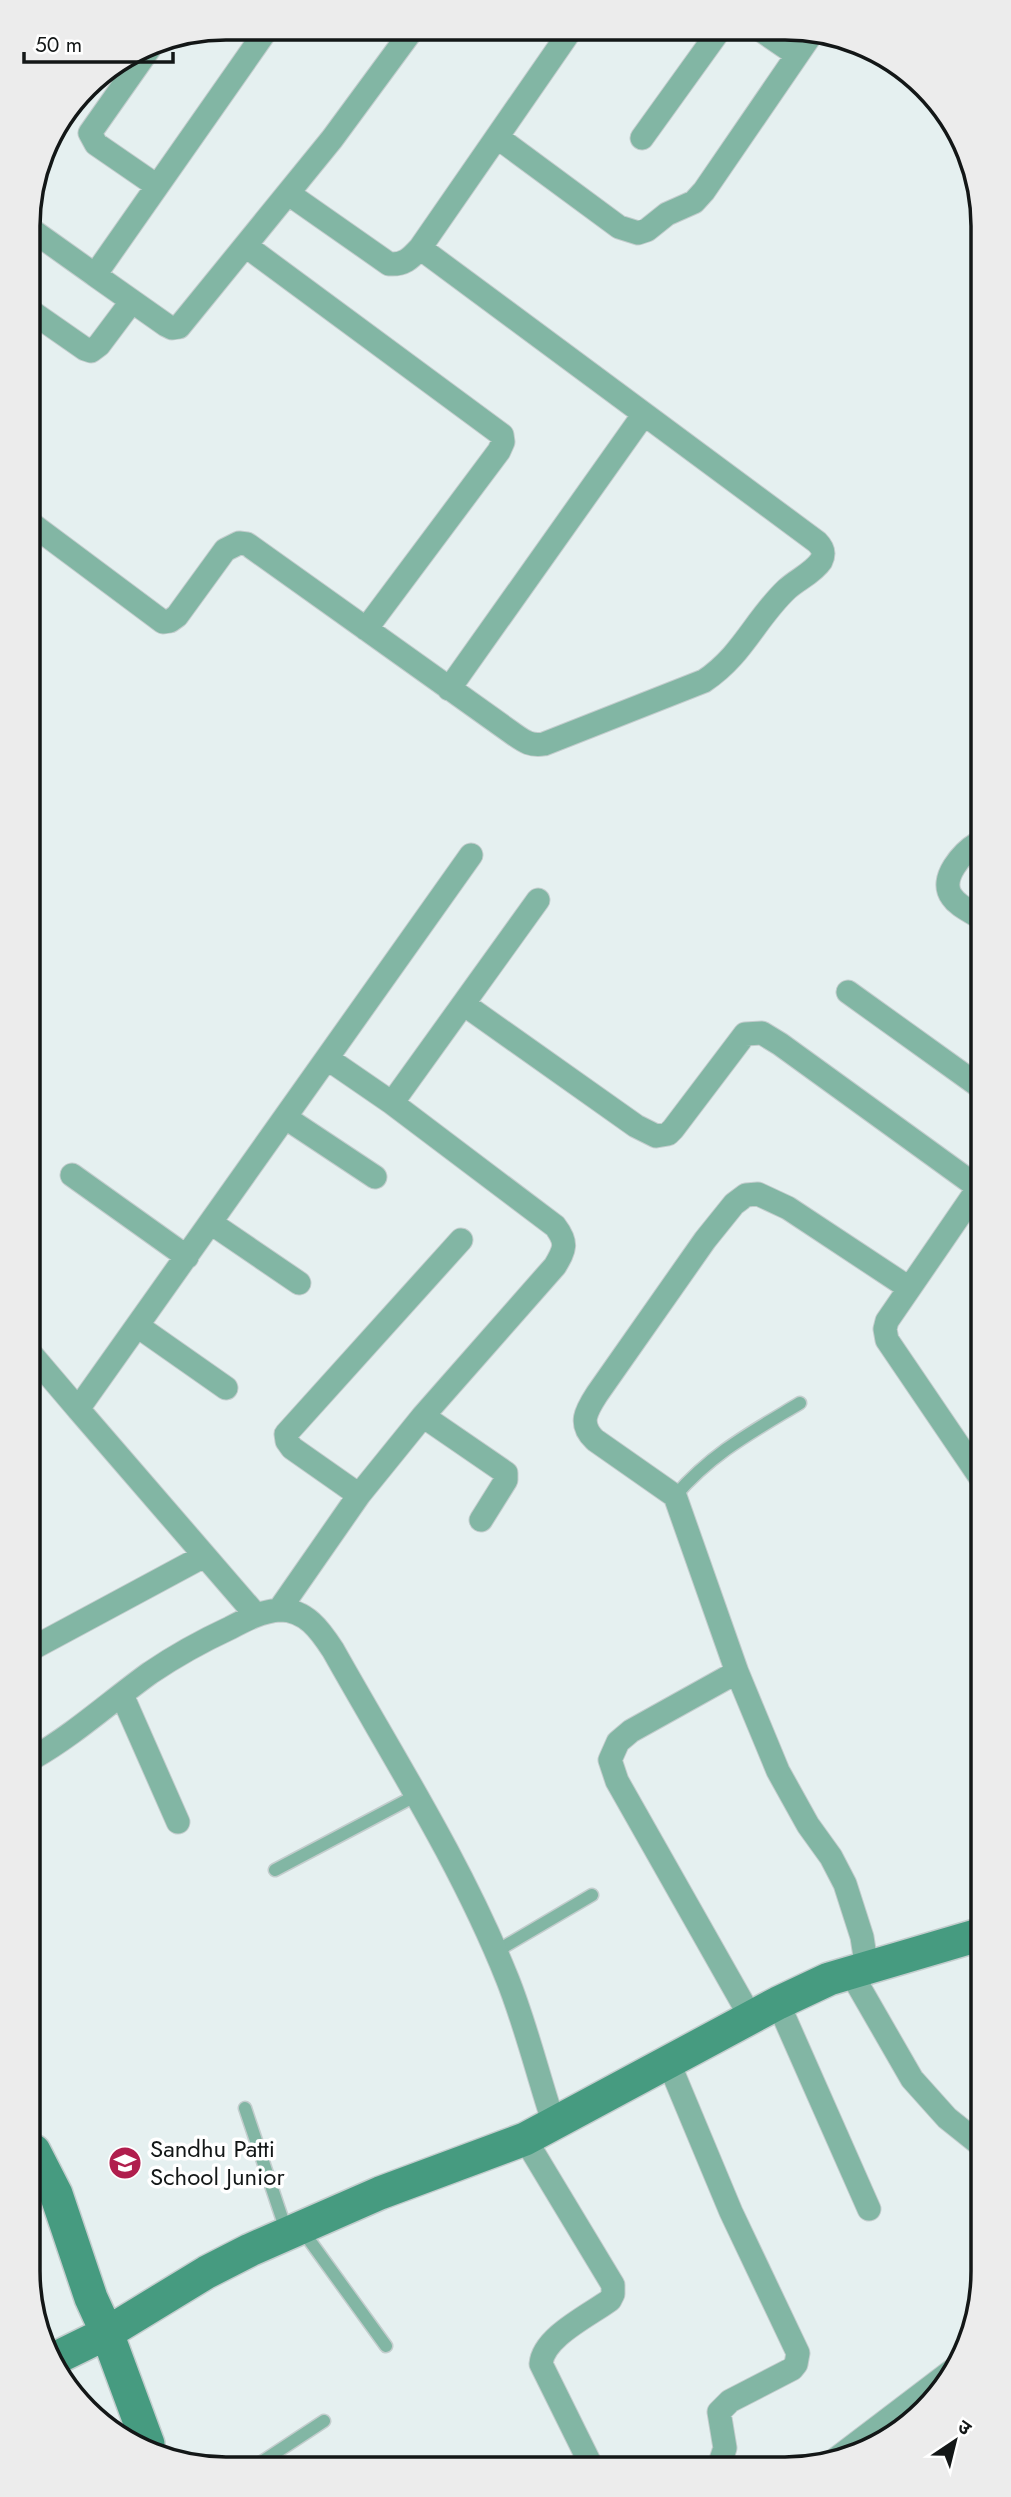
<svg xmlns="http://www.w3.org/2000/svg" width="1011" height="2497" font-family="Jost,'Noto Sans Devanagari',sans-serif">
  <rect width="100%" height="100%" fill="#e5f0f0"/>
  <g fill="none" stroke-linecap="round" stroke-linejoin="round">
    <defs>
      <path id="lane" d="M675,1496C712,1453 752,1432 800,1403
        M275,1870L415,1796
        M495,1952L592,1895
        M245,2108L287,2233
        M302,2230L386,2346
        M257,2465L324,2421"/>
      <path id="street" d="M762,31L797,55
        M154,42L90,133L96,144L157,186
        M497,137L619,227L638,233L647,230L667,214L694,202L704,191L813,32
        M642,138L719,31
        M29,228L95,275L268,28
        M246,246L502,435L503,442L499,451L366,629
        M420,248L571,30
        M95,275L166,325L172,328L179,327L332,139L413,29
        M29,310L85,349L91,351L99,345L132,301
        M29,522L163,622L170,621L177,616L225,550L239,543L247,544L515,735C525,742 531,746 544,744L704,681C743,655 755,619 787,589C798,579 813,573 821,561C825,553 823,548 817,542L420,248C410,259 404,265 389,264L289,194
        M449,689L644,414
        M978,843C963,852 938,879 952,897C958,906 970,911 979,917
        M848,992L979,1086
        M465,1005L636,1126L656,1136L668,1134L673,1129L745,1034L762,1033L780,1044L979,1188
        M392,1103L538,900
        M286,1118L375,1177
        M72,1175L187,1257
        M979,1187L887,1321L885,1329L887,1340L980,1477
        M211,1223L299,1283
        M139,1327L226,1388
        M32,1355L78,1409L471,855
        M78,1409L256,1615
        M423,1416L506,1473V1480L481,1520
        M359,1495L292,1448L287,1441L286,1434L461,1240
        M279,1610L359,1495L423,1416L555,1266C565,1249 568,1243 555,1226L392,1103L328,1059
        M33,1648L204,1556
        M737,1672L631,1731L618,1742L610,1760L617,1781L750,2016
        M122,1695L178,1822
        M33,1758C75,1734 111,1701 150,1673C175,1656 202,1641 230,1628C245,1620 262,1611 280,1610C306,1610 320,1630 333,1650C393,1757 461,1863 507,1978C526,2025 538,2076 554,2124
        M867,1969L862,1937L845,1884L831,1857L808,1825L778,1771L737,1672L675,1496L595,1440C578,1424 586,1411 597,1394L705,1240L734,1204L746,1195L758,1194L788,1208L909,1288
        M851,1973L912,2079L947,2118L982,2146
        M778,2003L869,2209
        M668,2061L731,2212L798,2353L796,2364L792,2369L730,2401L719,2412L725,2448L720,2463
        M525,2139L613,2285V2294L610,2300C590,2315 543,2337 541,2364L590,2463
        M832,2462L953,2370"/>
      <path id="secondary" d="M34,2151L56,2194L91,2298L107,2333L148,2444
        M56,2358L107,2333L207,2272L250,2250L380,2193L525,2139L778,2003L829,1979L982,1934"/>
    </defs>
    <!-- lane casing -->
    <use href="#lane" stroke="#c3cdcd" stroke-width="15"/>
    <!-- street casing -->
    <use href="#street" stroke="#c3cdcd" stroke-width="25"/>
    <!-- secondary casing -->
    <use href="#secondary" stroke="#c3cdcd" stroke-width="36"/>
    <!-- lane -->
    <use href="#lane" stroke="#82b6a4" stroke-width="12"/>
    <!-- street -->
    <use href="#street" stroke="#82b6a4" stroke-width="23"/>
    <!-- secondary -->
    <use href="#secondary" stroke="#469b80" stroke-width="33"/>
  </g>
  <!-- icons -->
  <defs>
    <symbol id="school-disc" viewBox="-11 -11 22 22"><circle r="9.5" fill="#b01e4d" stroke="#fff"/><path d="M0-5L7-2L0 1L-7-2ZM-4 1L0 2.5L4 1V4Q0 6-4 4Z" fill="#fff"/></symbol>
  </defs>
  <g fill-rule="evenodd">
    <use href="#school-disc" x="106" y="2144" width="38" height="38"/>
  </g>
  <g text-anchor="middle" stroke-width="7" stroke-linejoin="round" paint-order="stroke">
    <!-- poi labels -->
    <g font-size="24" fill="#131717" stroke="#fff" text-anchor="start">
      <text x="150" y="2157">Sandhu Patti<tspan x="150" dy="28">School Junior</tspan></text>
    </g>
  </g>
  <!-- crop -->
  <path d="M0 0H1011V2497H0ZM226 40H785A186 186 0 0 1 971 226V2271A186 186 0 0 1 785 2457H226A186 186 0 0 1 40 2271V226A186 186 0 0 1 226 40Z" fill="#ececec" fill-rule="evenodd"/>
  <path fill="none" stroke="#131717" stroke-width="3.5" d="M226 40H785A186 186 0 0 1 971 226V2271A186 186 0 0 1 785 2457H226A186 186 0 0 1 40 2271V226A186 186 0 0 1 226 40Z"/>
  <!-- north arrow -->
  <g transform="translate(955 2441) rotate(35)" stroke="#ffffff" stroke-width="5" paint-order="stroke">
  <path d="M0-5L12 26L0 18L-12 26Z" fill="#131717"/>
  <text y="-10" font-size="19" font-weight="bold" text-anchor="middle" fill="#131717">उ</text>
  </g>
  <!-- scale -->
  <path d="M24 52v10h149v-10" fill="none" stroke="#131717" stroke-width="3.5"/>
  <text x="35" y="52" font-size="21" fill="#131717" stroke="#ffffff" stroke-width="5" paint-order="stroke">50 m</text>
</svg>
